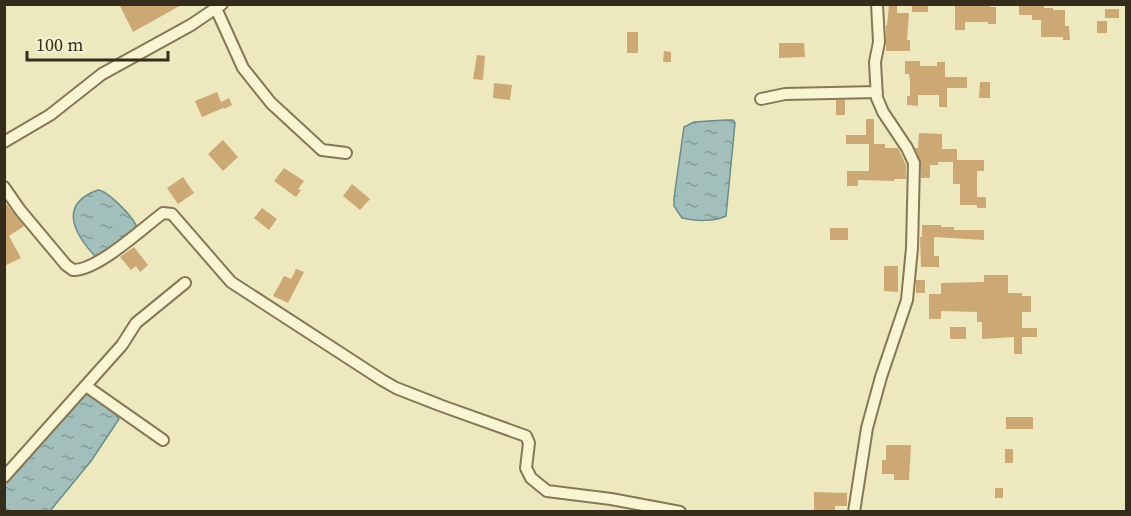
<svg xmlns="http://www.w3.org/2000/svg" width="1131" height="516" font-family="'Source Serif 4',serif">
  <defs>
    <pattern id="water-ripples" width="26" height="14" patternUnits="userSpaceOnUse" patternTransform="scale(1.5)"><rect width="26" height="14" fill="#a2bfbc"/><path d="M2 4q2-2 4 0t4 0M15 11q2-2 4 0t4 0" fill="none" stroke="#859b98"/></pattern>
  </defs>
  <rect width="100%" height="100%" fill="#eee8be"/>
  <!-- water -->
  <path fill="url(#water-ripples)" stroke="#698d8a" stroke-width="1.5" d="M725,120H733L735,123L726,216C714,222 694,221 682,218L674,206V198L684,127L694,122Z
    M98,190C108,191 131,215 136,225C131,239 109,250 95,256C74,234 58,204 98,190Z
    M87,393L111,409L119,419L91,461L50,511L5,512V480L84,394Z"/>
  <!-- building -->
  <path fill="#cca874" d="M119,4H183L133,32Z
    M912,4H928V12H912Z
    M1019,4H1044V8H1053V10H1065V26H1069L1070,40H1063V37H1041V20H1032V15H1019Z
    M889,5H897V13H909L907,40H910V51H886V25H887Z
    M977,5H990V7H996V24H988V22H965V30H955V6H977Z
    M1105,9H1119V18H1105Z
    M1097,21H1107V33H1097Z
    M627,32H638V53H627Z
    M779,43H804L805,57L779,58Z
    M664,51L671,52V62H663Z
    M477,55L485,56L483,80L473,79Z
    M905,61H920V66H937V62H945V77H967V88H947V107H939V95H918V106L907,105V96H910V81L909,74H905Z
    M980,82H990V98H979Z
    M494,83L512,85L510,100L493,98Z
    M217,92L221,102L229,98L232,105L224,109L222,105L223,108L202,117L195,101Z
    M836,100H845V115H836Z
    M866,119H874V144H885V148H898L906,165V179H894V181L858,180V186H847V171H869V144H846V135H866Z
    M919,133L942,134V149H957V160H984V171H977V197H986V208H977V205H960V184H953V162H938V165H930V178H921V163L915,148H918Z
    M223,140L238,157L223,171L208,154Z
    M284,168L304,181L298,189L301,190L296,197L274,181Z
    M183,177L194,193L178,204L167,188Z
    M352,184L370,199L360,210L343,196Z
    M4,201L24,226L9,236L21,258L4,266Z
    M262,208L277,219L269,230L254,218Z
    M922,225H941V227H954V230H984V240L934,237V256H939V267H921L920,237H922Z
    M830,228H848V240H830Z
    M134,247L148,265L140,272L136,266L131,270L120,257Z
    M884,266H898V292L884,291Z
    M296,269L304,272L288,303L273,296L284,276L291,279Z
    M984,275H1008V293H1022V296H1031V312H1022V328H1037V337H1022V354H1014V337L982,339V322H977V312L941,311V319H929V294H941V283L984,282Z
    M916,280H925V293H916Z
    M950,327H966V339H950Z
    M1006,417H1033V429H1006Z
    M886,445H911L909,480H894V474H882V460H886Z
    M1005,449H1013V463H1005Z
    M995,488H1003V498H995Z
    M814,492L847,493V506H835V511H814Z"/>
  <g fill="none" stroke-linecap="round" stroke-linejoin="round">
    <defs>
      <path id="minor" d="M214,4L243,68L271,103L322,150L346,153
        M761,99L785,94L877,92
        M4,142L50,115L102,74L191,25L222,4
        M4,187L20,210L66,265L73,270C97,271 143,228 163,213L172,214L231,282L382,380L396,388L442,406L526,436L529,443L526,468L531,478L547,491L611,499L680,512
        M86,386L163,440
        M4,477L122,345L136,323L185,283
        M854,512L867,428L881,377L907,300L912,248L914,163L907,148L883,112L877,98L875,62L879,42L877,4"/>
    </defs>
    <!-- minor casing -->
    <use href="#minor" stroke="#867857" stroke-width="14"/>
    <!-- minor -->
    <use href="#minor" stroke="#f9f4d1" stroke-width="10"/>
  </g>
  <!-- border -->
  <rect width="1131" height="516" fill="none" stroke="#352c1c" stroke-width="12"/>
  <!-- scale -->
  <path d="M27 51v9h141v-9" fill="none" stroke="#352c1c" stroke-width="3"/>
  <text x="36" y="51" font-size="18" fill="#352c1c" stroke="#f5f1ce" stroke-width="4.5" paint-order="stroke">100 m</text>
</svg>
